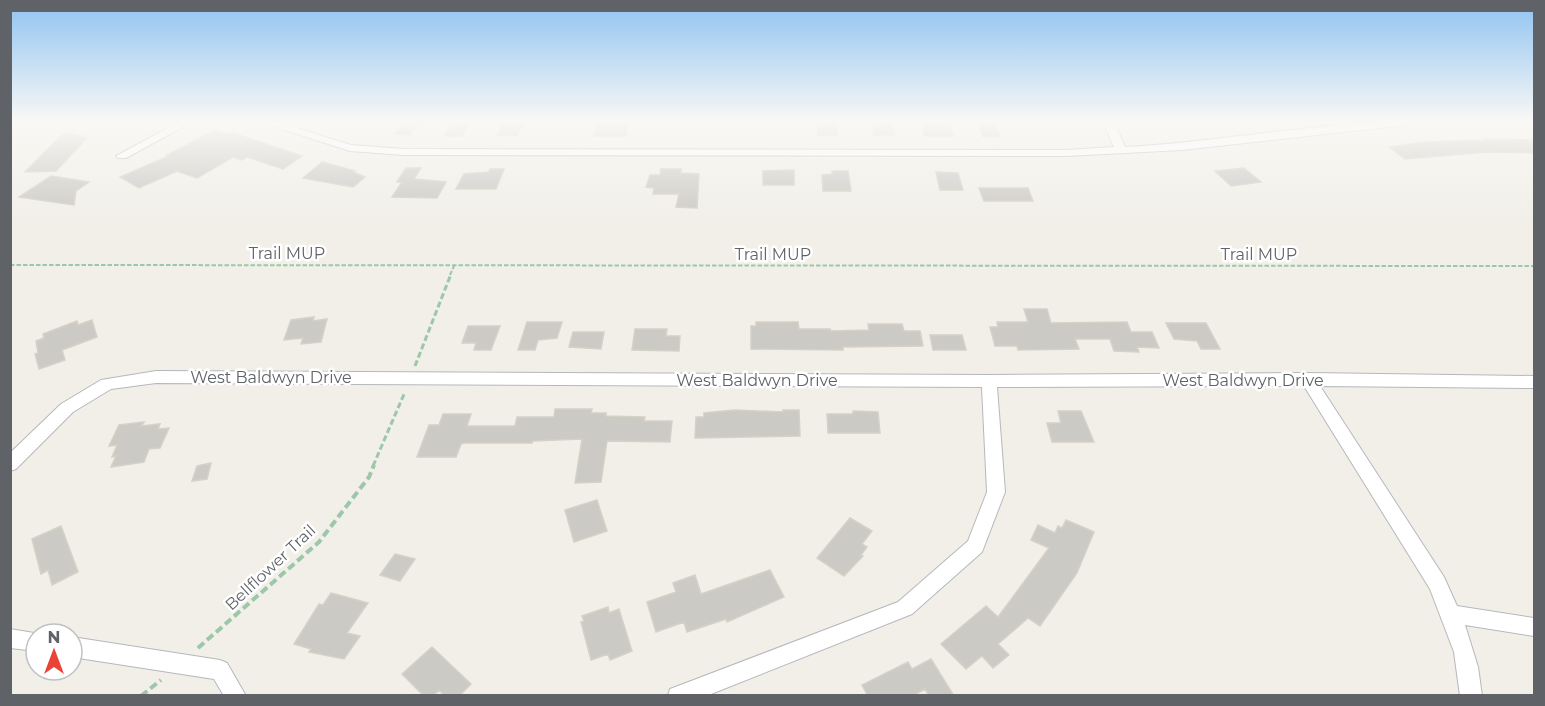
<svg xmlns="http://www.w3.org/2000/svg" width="1545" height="706" font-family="Montserrat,sans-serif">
  <rect width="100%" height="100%" fill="#f1efe8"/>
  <!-- building -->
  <path fill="#cccac5" stroke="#d6d1c6" stroke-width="1.5" d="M404,122H420L410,135L394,134Z
    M452,122H469L462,136H444Z
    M504,122H525L517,136L497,135Z
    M597,122H629L626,136H594Z
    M817,122H837L838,136L818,135Z
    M872,122H892L895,135H874Z
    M922,122H950L953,136H924Z
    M978,124H996L1000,137H983Z
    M215,130L228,134L231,132L302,156L283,169L247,157L242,160L233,157L197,178L177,171L139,188L120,177L169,156L167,155Z
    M68,133L87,138L56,171L25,172L61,136Z
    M1485,139L1534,140V153L1488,152L1405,159L1389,147L1424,142L1487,140Z
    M322,162L355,171L353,172L365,177L353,187L303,178Z
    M406,168H421L414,179L446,182L437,198L392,197L402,182H397Z
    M1244,168L1261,182L1231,186L1215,171Z
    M490,169H504L496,189H456L464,174L489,172Z
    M661,169H681V173L699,174L697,208L676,207L679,194H653L654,188L646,187L650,175H660Z
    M794,170V185H763V171Z
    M832,171H848L851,191H823L822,175L833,174Z
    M936,172L958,173L963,190H940Z
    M51,176L89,182L76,191L74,205L19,197Z
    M979,188H1028L1033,201H984Z
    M1024,309H1047L1051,323L1127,322L1131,332H1152L1159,348L1137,347L1139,352L1114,351L1110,339H1075L1079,349L1018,350L1017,346H995L990,327H998L997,322H1028Z
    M314,317L313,321L327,319L321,342L301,344L303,338L284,340L291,320Z
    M92,320L97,337L62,350L65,360L39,369L35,354L38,353L36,341L44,338L43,334L77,321L78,325Z
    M527,322H562L557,338L538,340L535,350H518Z
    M756,322H798L799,329H830L831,331L869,330L868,324H902L904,331H920L923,346L843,347V350L751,349V326H756Z
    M1166,323H1206L1220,349H1201L1197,341L1174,339Z
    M468,326H500L491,350H474L476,343H462Z
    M635,329H667L666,336H680L679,351L632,350Z
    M573,332H604L601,349L569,347Z
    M930,335H962L966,350H933Z
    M555,409H592L591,413H606V416L645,417L644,421H672L670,442L607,441L601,482L575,483L582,439L533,441L532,443H464L461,444L456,457H417L429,425H439L443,414H471L467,426H515L517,417H554Z
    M735,410L783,412V410H799L800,436L695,438L696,417H704V413Z
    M853,411L878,412L880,433H828L827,414H853Z
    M1058,411H1081L1094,442H1052L1047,423H1061Z
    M144,422L141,426L160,424L158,429L169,428L160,448L149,449L144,462L111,467L116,456L112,457L117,445L109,446L119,425Z
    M211,463L207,479L192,481L197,466Z
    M597,500L607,531L574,542L565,510Z
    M850,518L872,531L862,544L867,547L861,555L863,556L844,576L817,558Z
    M1066,520L1094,532L1077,573L1040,626L1028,618L998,644L1009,655L993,668L982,656L966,669L941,644L986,606L998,617L1049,548L1031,540L1038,525L1055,533L1058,526L1062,528Z
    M61,526L78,572L52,585L48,570L41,574L32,539Z
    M395,554L415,559L400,581L380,575Z
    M770,570L784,597L727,622L726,619L687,632L684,622L656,632L647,602L676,592L673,583L695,575L701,594Z
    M331,593L368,603L347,633L360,636L344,659L309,652L311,649L294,644L319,604L323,605Z
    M608,607L609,613L619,609L632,651L610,660L608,654L591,660L581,622L584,621L582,616Z
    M432,647L471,684L459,696H445L439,690L433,696H424L402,674Z
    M931,659L954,696H929L925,689L912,696H868L862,685L908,662L912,669Z"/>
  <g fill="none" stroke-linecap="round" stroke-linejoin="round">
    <defs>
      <path id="street" d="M179,122H192L126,158H118L116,156Z
        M260,122H277L351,145L404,149L1067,150L1114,147L1104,124L1105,122H1116L1115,124L1125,147C1221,142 1316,122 1412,122L1407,125L1182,150L1067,156L404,155L350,151Z
        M156,371L989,375L1308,373L1534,376V388L1320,386L1444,577L1457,606L1534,618V636L1465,625L1478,667L1482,696H1460L1454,652L1430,589L1304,386L997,387L1005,492L982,552L912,614L706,696H668L670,689L678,686L898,602L968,541L987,492L982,387L156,383L111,389L73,412L16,469L10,471V453L61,404L101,380Z
        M10,629L40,634H36V651L10,648Z
        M72,637L220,660L227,663L246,696H224L214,679L72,657Z"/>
    </defs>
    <!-- street casing -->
    <use href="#street" stroke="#b5b8bc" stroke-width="2"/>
    <!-- path-far2 -->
    <path stroke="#9cc7a9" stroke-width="2" stroke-dasharray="4.5 2" stroke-linecap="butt" d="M10,265L1534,266
      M450,275L454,266"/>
    <!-- path-far1 -->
    <path stroke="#9cc7a9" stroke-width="3" stroke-dasharray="6 3" stroke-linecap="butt" d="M415,366L451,274
      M373,466L405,392"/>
    <!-- path -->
    <path stroke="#9cc7a9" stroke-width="4" stroke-dasharray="8 4" stroke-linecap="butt" d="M198,648L319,542L369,477L374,465
      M141,696L161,680"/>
    <!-- street -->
    <use href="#street" fill="#fff" fill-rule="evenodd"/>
  </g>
  <!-- sky -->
  <linearGradient id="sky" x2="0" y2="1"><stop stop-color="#8fc3f1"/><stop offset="0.55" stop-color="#f9f8f5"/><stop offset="1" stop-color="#f9f8f5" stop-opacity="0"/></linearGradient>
  <rect width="1545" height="221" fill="url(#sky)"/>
  <g text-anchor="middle" stroke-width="5" stroke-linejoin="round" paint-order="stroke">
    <!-- street labels -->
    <g font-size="16" fill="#5f6368" stroke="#fff">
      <text x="287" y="259">Trail MUP</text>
      <text x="773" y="260">Trail MUP</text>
      <text x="1259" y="260">Trail MUP</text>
      <text x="271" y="383">West Baldwyn Drive</text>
      <text x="757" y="386">West Baldwyn Drive</text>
      <text x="1243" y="386">West Baldwyn Drive</text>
      <text transform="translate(270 567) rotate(-43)" y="6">Bellflower Trail</text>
    </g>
  </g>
  <!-- border -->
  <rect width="1545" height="706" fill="none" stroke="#5f6368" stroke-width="24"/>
  <!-- north arrow -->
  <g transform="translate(54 652)"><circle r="28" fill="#ffffff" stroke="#bfc1c3" stroke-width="1.5"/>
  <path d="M0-4.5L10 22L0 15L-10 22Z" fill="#ea4335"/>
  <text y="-9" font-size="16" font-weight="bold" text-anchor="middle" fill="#5f6368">N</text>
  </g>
</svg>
